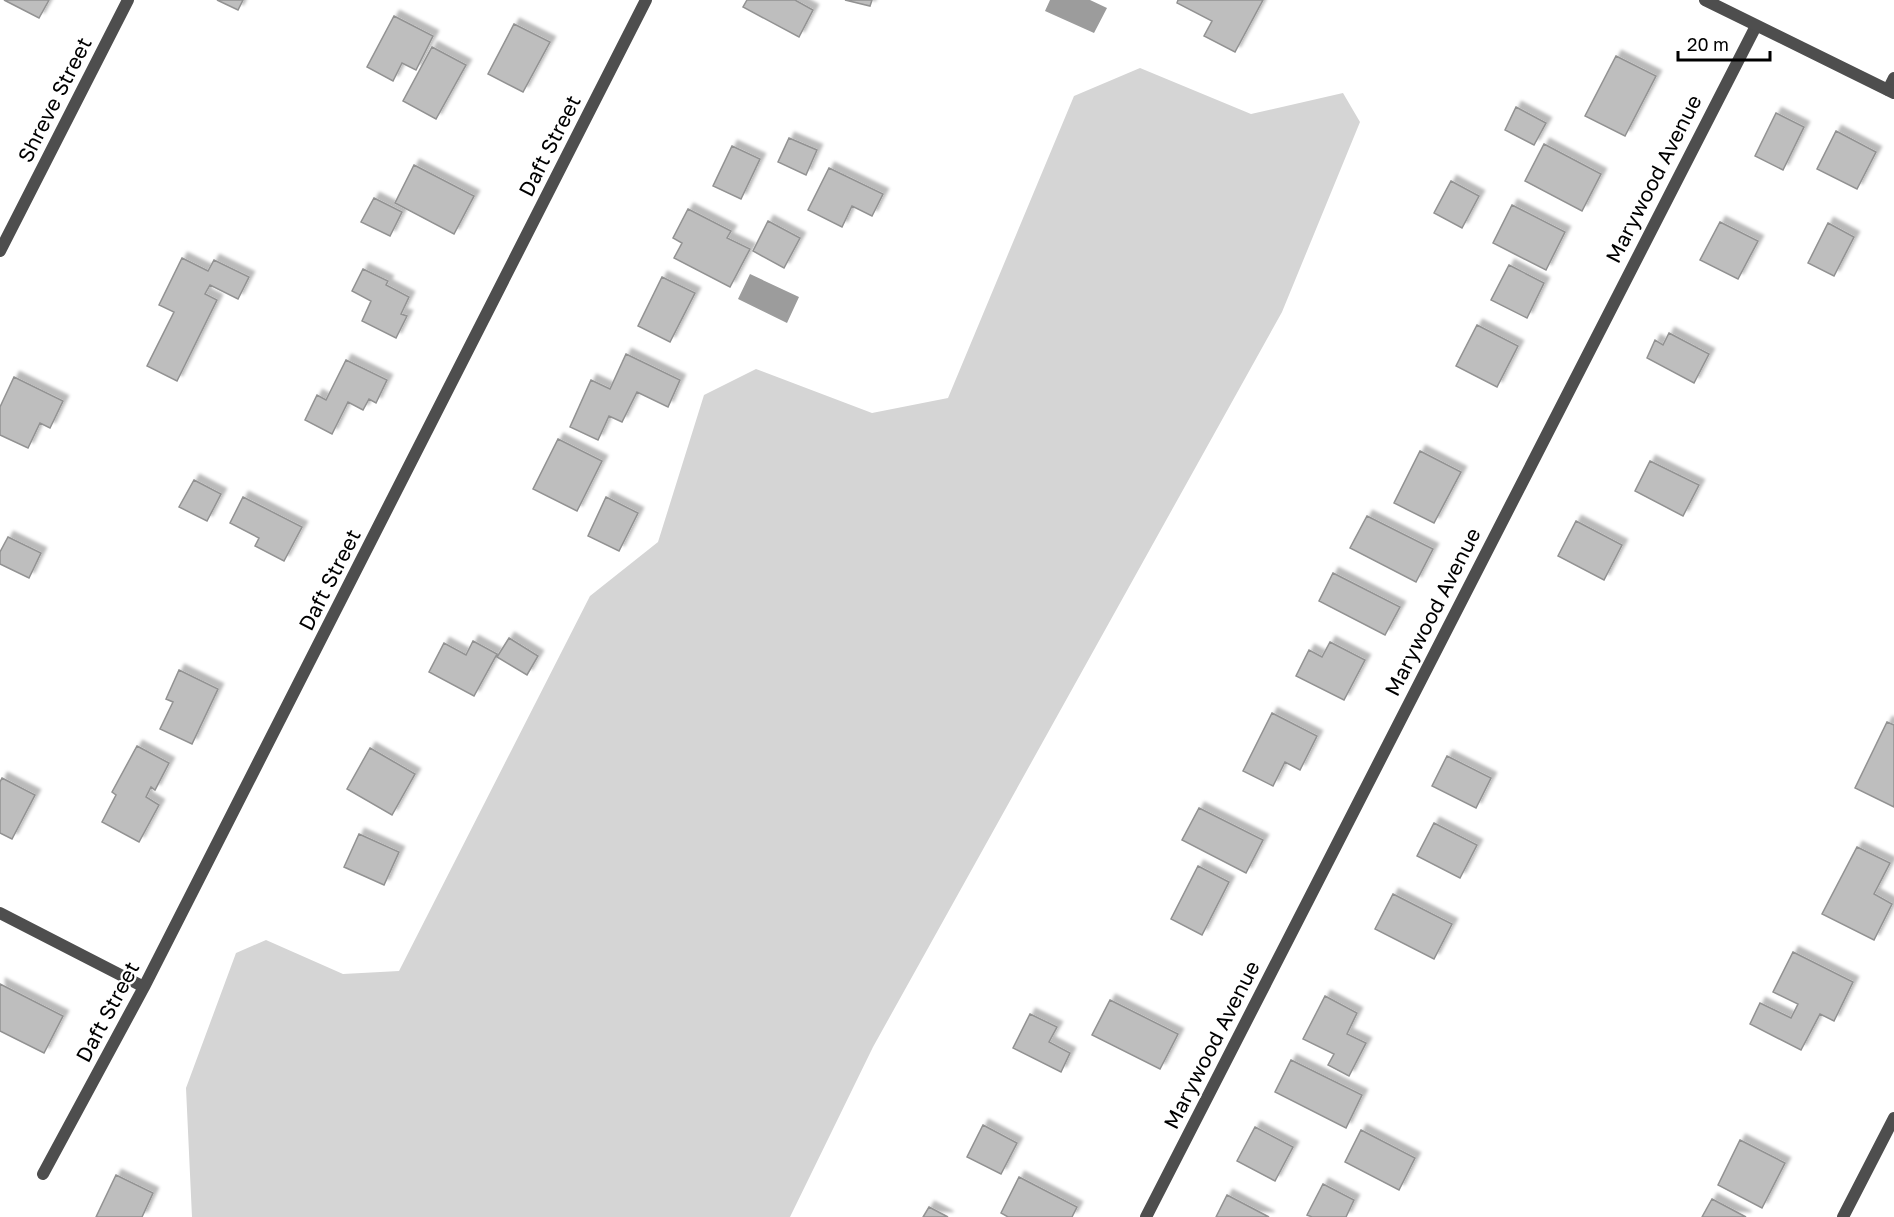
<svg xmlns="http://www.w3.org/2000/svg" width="1894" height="1217" font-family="'Golos Text',sans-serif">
  <defs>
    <filter id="shadow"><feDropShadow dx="5.5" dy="-5.5" stdDeviation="1.5" flood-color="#0004"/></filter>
  </defs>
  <rect width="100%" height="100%" fill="#fff"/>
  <!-- green -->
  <path fill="#d5d5d5" d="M1140,68L1251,114L1343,93L1360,122L1282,312L873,1047L790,1217H192L186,1088L236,953L266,940L343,974L399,971L590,596L658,542L704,395L756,369L872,413L948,398L1074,96Z"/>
  <!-- water -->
  <path fill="#9c9c9c" d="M1050,0H1090L1107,8L1094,33L1045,11Z
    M750,274L799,297L787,323L738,299Z"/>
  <!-- building -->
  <path fill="#bebebe" stroke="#929292" stroke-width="1.5" filter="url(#shadow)" d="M4,0H49L39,18Z
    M217,0H243L238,10Z
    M747,0H795L813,10L799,37L743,7Z
    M845,0H872L870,6Z
    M1178,0H1263L1235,52L1204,36L1212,21L1177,3Z
    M394,16L433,36L416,70L402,63L393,81L367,67Z
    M514,24L550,42L523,92L488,74Z
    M432,47L466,65L436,119L403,101Z
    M1616,56L1656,76L1625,136L1585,116Z
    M1516,107L1546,123L1534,145L1505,130Z
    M1776,113L1804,127L1783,170L1755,156Z
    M1836,131L1876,152L1857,189L1817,169Z
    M789,138L817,150L806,175L778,162Z
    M1544,144L1601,174L1582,211L1525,181Z
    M732,146L760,159L741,199L713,186Z
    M414,165L474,196L454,234L395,203Z
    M829,168L883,194L872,216L852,206L842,227L808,210Z
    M1451,181L1479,196L1462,228L1434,213Z
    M374,198L402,212L390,236L361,222Z
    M1512,205L1565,232L1546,270L1493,243Z
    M688,209L731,231L727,238L750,249L730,287L674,258L682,243L673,238Z
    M768,221L800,238L784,268L753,251Z
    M1720,222L1758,241L1738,279L1700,260Z
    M1828,223L1854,237L1834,276L1808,263Z
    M182,258L208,271L214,260L249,277L238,299L210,285L205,294L217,300L177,381L147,366L174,312L159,305Z
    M1509,265L1544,283L1527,318L1491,300Z
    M363,269L388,281L386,285L409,297L401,314L407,316L396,338L362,321L371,301L352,291Z
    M662,277L695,293L670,342L638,326Z
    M1477,325L1518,346L1497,387L1456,366Z
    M1669,333L1709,354L1694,383L1647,358L1655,340L1663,345Z
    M626,354L680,380L668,407L637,392L622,422L609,416L598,440L570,427L591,380L610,389Z
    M346,360L387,380L376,403L369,399L363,410L348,402L332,434L305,420L317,395L326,400Z
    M14,377L63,401L50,428L40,423L28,448L0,435V407Z
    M558,439L602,461L577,511L533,489Z
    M1420,451L1461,472L1434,523L1394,503Z
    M1650,461L1699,485L1683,516L1635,491Z
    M194,480L221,494L207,521L179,507Z
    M243,497L302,527L284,561L255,546L259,538L230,523Z
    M606,497L638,513L619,551L588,536Z
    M1367,516L1433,549L1416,582L1350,548Z
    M1576,521L1622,545L1604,580L1558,556Z
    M8,537L41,553L29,578L0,564V552Z
    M1333,573L1400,607L1385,635L1319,601Z
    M509,638L538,656L527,675L497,657Z
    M473,641L497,654L474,696L429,672L444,643L466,655Z
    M1330,642L1365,660L1344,700L1296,676L1309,650L1322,657Z
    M179,670L218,689L192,744L160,729L173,702L166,699Z
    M1272,713L1317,736L1300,770L1285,762L1273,786L1243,771Z
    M1887,722L1894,725V807L1855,788Z
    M137,746L169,763L155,790L151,787L146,797L159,805L139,842L102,822L116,795L112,792Z
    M370,748L415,774L392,815L347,789Z
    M1447,756L1491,778L1476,808L1432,786Z
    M2,778L35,795L12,839L0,833V782Z
    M1199,808L1263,840L1246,873L1182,840Z
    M1434,823L1477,845L1460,878L1417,856Z
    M359,834L399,852L384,885L344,867Z
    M1857,847L1890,863L1874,894L1892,904L1874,940L1822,914Z
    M1198,866L1229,882L1202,935L1171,919Z
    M1393,894L1452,924L1434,959L1375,929Z
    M1793,952L1853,982L1834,1021L1820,1014L1801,1050L1750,1024L1760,1003L1791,1018L1798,1004L1773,992Z
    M0,984L63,1016L44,1053L0,1031Z
    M1325,996L1357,1013L1347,1034L1366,1043L1349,1076L1328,1065L1334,1054L1303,1039Z
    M1110,1000L1178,1034L1160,1069L1092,1035Z
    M1030,1014L1057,1027L1049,1042L1070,1053L1061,1072L1013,1048Z
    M1291,1060L1362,1095L1346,1128L1275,1092Z
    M983,1125L1017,1143L1001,1174L967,1157Z
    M1255,1127L1293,1147L1275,1181L1237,1161Z
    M1361,1130L1415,1158L1399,1190L1345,1162Z
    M1740,1140L1785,1163L1762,1208L1718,1185Z
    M116,1175L153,1193L142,1217H96Z
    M1019,1177L1077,1207L1072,1217H1008L1001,1213Z
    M1323,1184L1354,1200L1346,1217H1312L1307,1215Z
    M1227,1195L1269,1217H1216Z
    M1712,1199L1746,1217H1702Z
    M929,1207L948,1217H923Z"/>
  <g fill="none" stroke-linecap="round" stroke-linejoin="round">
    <!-- service -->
    <path stroke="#4e4e4e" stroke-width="12" d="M1888,90L1894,78"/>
    <!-- minor -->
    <path stroke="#4e4e4e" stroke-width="12" d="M0,251L128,0
      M0,913L144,987
      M43,1174L144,987L646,0
      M1146,1217L1756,26"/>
    <!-- tertiary -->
    <path stroke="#4e4e4e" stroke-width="12" d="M1705,0L1894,93
      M1843,1217L1894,1118"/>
  </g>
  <g text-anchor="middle" stroke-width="4.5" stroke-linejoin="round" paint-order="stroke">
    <!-- street labels -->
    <g font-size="21" fill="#000" stroke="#fff">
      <text transform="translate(55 100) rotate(-63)" y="7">Shreve Street</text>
      <text transform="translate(550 146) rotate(-63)" y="7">Daft Street</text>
      <text transform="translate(1654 179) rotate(-63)" y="7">Marywood Avenue</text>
      <text transform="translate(330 580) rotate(-63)" y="7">Daft Street</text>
      <text transform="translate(1433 612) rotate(-63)" y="7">Marywood Avenue</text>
      <text transform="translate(108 1012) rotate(-62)" y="7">Daft Street</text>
      <text transform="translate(1212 1045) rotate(-63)" y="7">Marywood Avenue</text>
    </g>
  </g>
  <!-- scale -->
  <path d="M1678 51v9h92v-9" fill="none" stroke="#000000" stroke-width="3"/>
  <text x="1687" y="51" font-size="18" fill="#000000" stroke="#ffffff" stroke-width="4.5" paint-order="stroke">20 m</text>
</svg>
